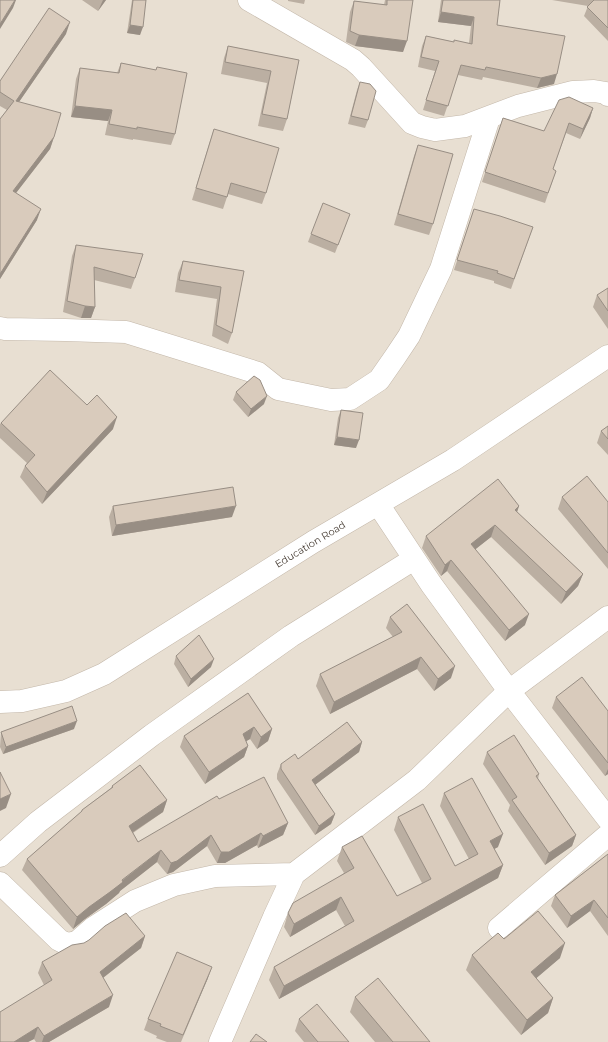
<svg xmlns="http://www.w3.org/2000/svg" width="608" height="1042" font-family="Montserrat,sans-serif">
  <rect width="100%" height="100%" fill="#f4eee4"/>
  <!-- residential -->
  <path fill="#e8dfd2" d="M0,0H608V1042H0Z"/>
  <g fill="none" stroke-linecap="round" stroke-linejoin="round">
    <defs>
      <path id="minor" d="M249,0L353,60L361,67L412,123L422,127L435,130L465,126L518,106L573,92L594,91L606,93L608,95
        M0,328L5,329L65,330L126,332L258,373L278,389L331,400L350,399L379,380L395,357L409,336L441,269L489,118
        M378,504L431,584L509,691L608,819
        M0,702L22,701L66,691L104,674L313,542L453,460L608,356
        M0,856L38,822L152,735L291,636L414,559
        M0,883L59,940L67,944L77,942L93,928L135,901L174,885L215,876L294,874
        M499,928L608,835
        M220,1042L274,917L294,874L417,780L509,691L608,617"/>
    </defs>
    <!-- minor casing -->
    <use href="#minor" stroke="#c3b7a9" stroke-width="23"/>
    <!-- minor -->
    <use href="#minor" stroke="#fff" stroke-width="22"/>
  </g>
  <!-- wall -->
  <path fill="#bbafa2" d="M82,0H106L98,11Z
    M132,0H146L140,35L127,33Z
    M288,0H305L304,4L288,1Z
    M385,0H413L403,52L355,46L346,42L350,12L354,1L384,5Z
    M441,0H500L497,25L554,84L537,88L483,77L482,80L458,75L444,116L423,110L435,71L418,67L422,46L426,36L454,42L469,43L471,26L438,22Z
    M552,0H608V41L584,16L588,6Z
    M66,34L19,102L54,137L50,149L16,193L37,220L0,279V119L7,110L0,106V81Z
    M228,46L299,60L287,119L283,131L258,126L267,83L221,74L224,58Z
    M121,63L156,70L157,67L175,134L171,145L133,139V140L105,135L108,121L71,117L76,79L80,68L117,73Z
    M360,82L368,120L365,128L348,124L357,90Z
    M593,108L590,118L580,139L566,133L553,169L556,171L545,203L482,182L503,118L544,131Z
    M214,129L266,193L262,204L228,194L223,209L192,200L210,141Z
    M418,145L433,224L429,235L394,225L414,156Z
    M474,209L533,227L511,289L494,283V281L454,270Z
    M347,222L335,253L308,242L311,234Z
    M76,245L135,278L131,289L94,280L95,307L91,318H81L63,312L72,256Z
    M183,261L244,271L232,333L228,344L212,336L217,299L175,292L178,273Z
    M608,288V329L593,307L597,295Z
    M236,392L264,404L248,417L233,400Z
    M341,410L356,448L334,445L338,418Z
    M1,423L113,429L42,504L20,477L25,466L27,463L0,438V424Z
    M608,426V455L597,443L601,431Z
    M562,497L608,502V569L558,509Z
    M113,506L232,517L112,536L109,517Z
    M519,506L517,512L583,574L578,586L561,604L491,537L475,549L525,625L505,641L447,571L441,576L422,548L426,536Z
    M390,617L451,678L434,691L417,669L330,714L316,686L320,674L393,637L386,628Z
    M176,656L211,667L188,687L174,664Z
    M248,693L272,729L268,741L257,749L250,739L246,741L248,746L244,757L205,784L180,747L184,736Z
    M556,697L608,711V774L605,776L552,708Z
    M74,729L3,754L0,747L1,732Z
    M362,742L359,752L315,785L335,814L331,824L315,835L277,779V774L281,764L298,759Z
    M487,752L539,774L538,779L576,835L572,846L545,865L508,811L510,805L483,764Z
    M112,786L167,800L163,812L133,833L138,842L219,799L288,823L283,835L258,848L257,845L225,863H217L207,846L173,872L167,874L157,862L120,891L119,893L106,904L85,919L73,929L22,870L27,859L81,812L82,810L111,788Z
    M444,793L498,847L494,849L503,865L498,878L279,999L269,980L274,967L345,926L336,910L290,937L284,927L288,913L344,873L337,861L342,847L397,896L422,883L394,830L398,817L455,866L469,859L440,806Z
    M608,854V936L590,911L567,928L551,906L555,895Z
    M145,936L141,948L103,978L109,1007L49,1042H36L34,1039L28,1042H0L44,985L38,973L42,962Z
    M504,939L560,958L536,978L553,998L548,1013L521,1035L466,970L472,955Z
    M208,978L181,1042H167L156,1038L157,1036L144,1030L148,1019Z
    M355,997L430,1042H375L350,1012Z
    M299,1019L349,1042H304L295,1031Z"/>
  <!-- shaded-wall -->
  <path fill="#988e84" d="M15,0H16L13,8L0,29V24Z
    M103,0H106L98,11Z
    M441,12L474,17L471,26L438,22Z
    M70,22L66,34L12,112L16,101Z
    M130,25L143,27L140,35L127,33Z
    M359,35L407,41L403,52L355,46Z
    M557,74L554,84L537,88L541,78Z
    M75,106L112,110L108,121L71,117Z
    M593,108L590,118L580,139L583,129Z
    M54,137L50,149L9,202L13,191Z
    M41,209L37,220L0,279V274Z
    M85,306L95,307L91,318H81Z
    M267,396L264,404L248,417L251,409Z
    M117,417L113,429L42,504L47,492Z
    M337,437L359,440L356,448L334,445Z
    M236,506L232,517L112,536L116,525Z
    M519,506L515,518V510Z
    M495,525L491,537L467,556L471,544Z
    M451,560L447,571L441,576L445,565Z
    M583,574L578,586L561,604L566,592Z
    M529,614L525,625L505,641L509,630Z
    M421,657L417,669L330,714L334,702Z
    M214,659L211,667L188,687L191,679Z
    M455,666L451,678L434,691L438,679Z
    M77,721L74,729L3,754L6,747Z
    M254,727L250,739L238,746L243,734Z
    M272,729L268,741L257,749L261,737Z
    M362,742L359,752L308,790L312,780Z
    M248,746L244,757L205,784L209,772Z
    M608,769V774L605,776Z
    M11,794L6,808L0,811V799Z
    M167,800L163,812L124,838L129,826Z
    M335,814L331,824L315,835L319,826Z
    M288,823L283,835L258,848L263,836Z
    M261,833L257,845L225,863H217L221,852Z
    M503,834L498,847L485,854L490,841Z
    M211,835L207,846L173,872L167,874L171,863Z
    M576,835L572,846L545,865L549,853Z
    M161,850L157,862L120,891L119,893L106,904L85,919L73,929L77,917L89,907Z
    M503,865L498,878L279,999L284,986Z
    M341,897L336,910L290,937L294,924Z
    M594,900L590,911L567,928L571,916Z
    M145,936L141,948L95,984L100,972Z
    M565,943L560,958L526,987L531,972Z
    M212,967L208,978L180,1042L183,1035Z
    M113,995L109,1007L49,1042H42L44,1036Z
    M553,998L548,1013L521,1035L527,1020Z
    M38,1027L34,1039L28,1042H14Z"/>
  <!-- building -->
  <path fill="#d9cbbc" stroke="#988e84" d="M0,0H15L0,24Z
    M133,0H146L143,27L130,25Z
    M387,0H413L407,41L359,35L350,31L354,1L387,5Z
    M443,0H500L497,25L565,36L557,74L541,78L486,67L485,70L461,65L448,106L426,100L439,61L421,57L426,36L454,42V40L472,44L474,17L441,12Z
    M594,0H608V28L587,7Z
    M49,8L70,22L16,101L61,113L54,137L13,191L41,209L0,274V119L14,101L0,92V81Z
    M228,46L299,60L287,119L262,114L271,71L225,62Z
    M121,63L156,70L157,67L187,73L175,134L137,127V129L109,124L112,110L75,106L80,68L119,73Z
    M360,82L370,84L376,91L368,120L351,116Z
    M569,97L593,108L583,129L569,123L553,169L556,171L548,193L485,172L503,118L544,131L559,100Z
    M214,129L279,148L266,193L231,183L227,197L196,188Z
    M418,145L453,154L433,224L398,214Z
    M323,203L350,214L338,245L311,234Z
    M474,209L500,216L533,227L514,279L497,273L498,271L457,260Z
    M76,245L143,254L135,278L94,267L95,307L85,306L67,301Z
    M183,261L244,271L232,333L216,325L221,287L179,280Z
    M608,288V311L597,295Z
    M50,370L87,405L97,395L117,417L47,492L25,466L35,455L1,423Z
    M254,376L260,380L267,396L251,409L236,392Z
    M341,410L363,413L359,440L337,437Z
    M608,426V439L601,431Z
    M587,476L608,502V553L562,497Z
    M498,479L519,506L515,510L583,574L566,592L495,525L471,544L529,614L509,630L451,560L445,565L426,536Z
    M233,487L236,506L116,525L113,506Z
    M407,604L455,666L438,679L421,657L334,702L320,674L402,632L390,617Z
    M199,635L214,659L191,679L176,656Z
    M582,677L608,711V763L556,697Z
    M248,693L272,729L261,737L254,727L243,734L248,746L209,772L184,736Z
    M72,706L77,721L6,747L1,732Z
    M347,722L362,742L312,780L335,814L319,826L281,769V764L295,754L298,759Z
    M514,735L539,774L536,776L576,835L549,853L512,800L517,797L487,752Z
    M140,765L167,800L129,826L138,842L217,796L219,799L264,777L288,823L263,836L261,833L229,852H221L211,835L177,861L171,863L161,850L122,880L123,882L110,892L89,907L77,917L27,859L82,811V810L113,787L112,786Z
    M0,772L11,794L0,799Z
    M472,778L503,834L490,841L503,865L284,986L274,967L354,921L341,897L294,924L288,913L293,903L354,868L342,847L362,836L397,896L431,879L398,817L423,804L455,866L478,854L444,793Z
    M608,854V918L594,900L571,916L555,895Z
    M538,911L565,943L531,972L553,998L527,1020L472,955L498,933L504,939Z
    M126,913L145,936L100,972L113,995L44,1036L38,1027L14,1042H0V1012L52,980L42,962L72,945L84,943L89,940L105,926Z
    M177,952L212,967L183,1035L160,1026L161,1024L148,1019Z
    M378,978L430,1042H393L355,997Z
    M317,1004L349,1042H318L299,1019Z
    M256,1034L267,1042H250Z"/>
  <g text-anchor="middle" stroke-width="3.5" stroke-linejoin="round" paint-order="stroke">
    <!-- street labels -->
    <g font-size="10" fill="#473d34" stroke="#fff">
      <text transform="translate(310 544) rotate(-31)" y="4">Education Road</text>
    </g>
  </g>
</svg>
